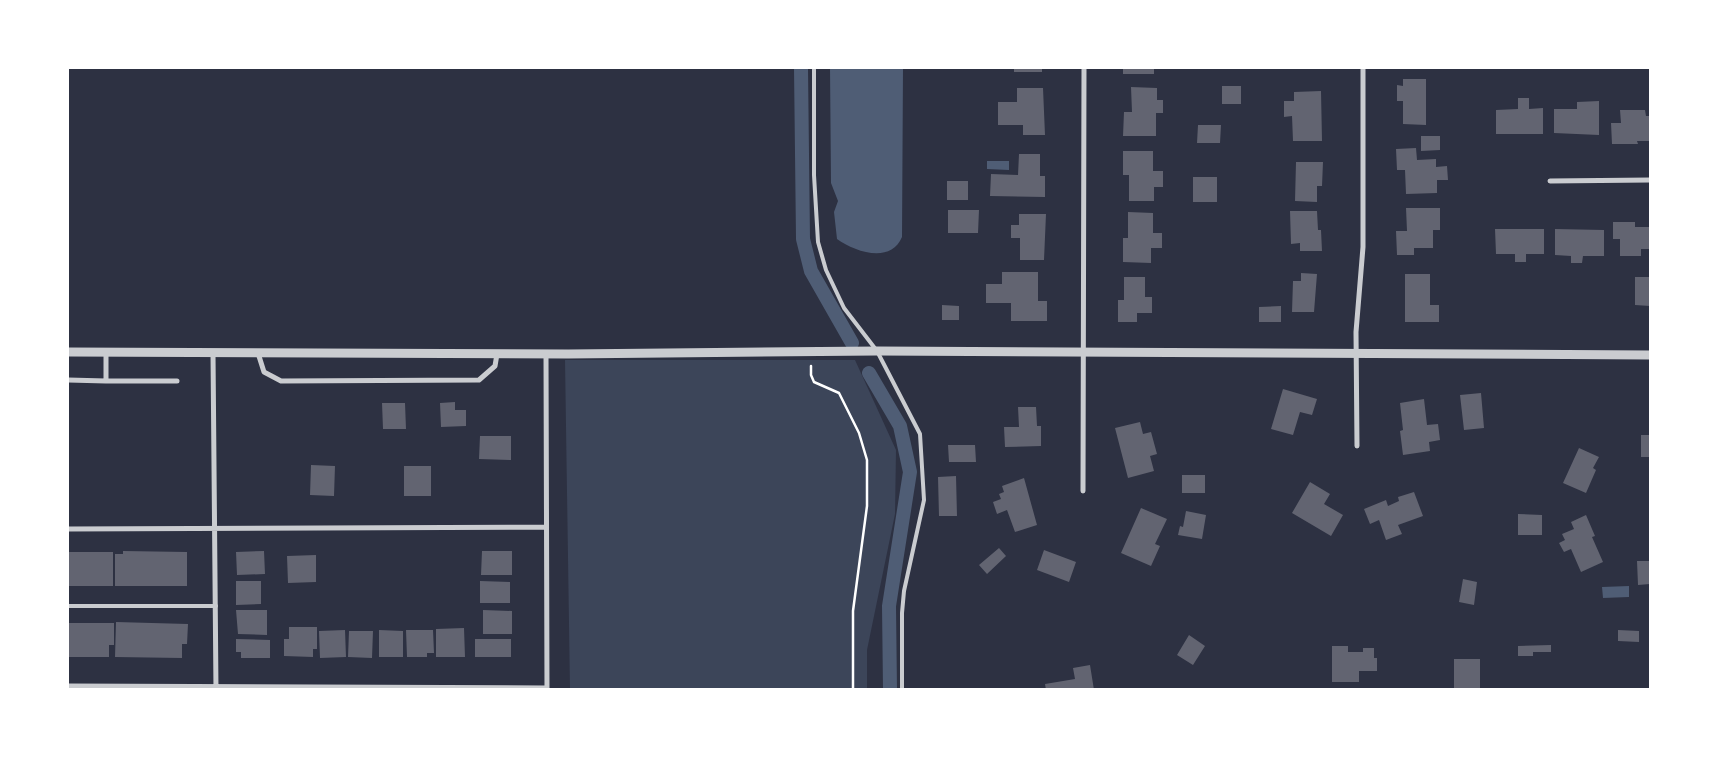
<svg xmlns="http://www.w3.org/2000/svg" width="1718" height="757" font-family="Overpass,sans-serif">
  <rect width="100%" height="100%" fill="#2d3142"/>
  <!-- green -->
  <path fill="#3c4559" d="M565,360H855L896,450L895,514L867,650V689H570Z"/>
  <!-- water -->
  <path fill="#4f5d75" d="M830,68H903L902,237C891,264 855,252 837,239L834,212L838,201L831,183Z
    M987,161H1009V170L987,169Z
    M1629,586V597L1603,598L1602,587Z"/>
  <g fill="none" stroke-linecap="round" stroke-linejoin="round">
    <!-- canal -->
    <path stroke="#4f5d75" stroke-width="14" d="M801,68L803,239L811,271L852,343
      M869,373L900,426L910,472L889,606L890,690"/>
  </g>
  <!-- building -->
  <path fill="#626471" d="M1014,68H1042V72H1014Z
    M1123,68H1154V74H1123Z
    M1403,79H1426V125L1403,124V101H1397V85L1403,86Z
    M1222,86H1241V104H1222Z
    M1131,87L1157,88V100H1163V113H1156V136H1123L1124,112H1132Z
    M1017,88H1043L1045,135H1023V125H998V102H1017Z
    M1321,91L1322,141H1293L1292,116L1284,117V101H1294V92Z
    M1518,98H1529V109L1543,108V134H1496V110L1518,109Z
    M1599,101V135L1554,133V109H1577V102Z
    M1620,110H1645L1646,116H1650V141H1637L1638,144H1612L1611,123H1621Z
    M1198,125H1221L1220,143H1197Z
    M1421,136H1440V150L1421,151Z
    M1416,148L1417,160L1436,159V167L1447,166L1448,180H1437V193L1406,194L1405,170H1397L1396,149Z
    M1123,151H1153V171H1163V187H1154V201H1129V175H1123Z
    M1019,154H1040V176H1045V197L990,196L991,174L1018,175Z
    M1296,162H1323L1322,186H1317V202L1295,201Z
    M1193,177H1217V202H1193Z
    M947,181H968V200H947Z
    M1406,208H1440V230H1433V248H1414V255H1397L1396,231H1407Z
    M948,210H979L978,233H948Z
    M1290,211H1317L1318,230H1321L1322,251H1300V243L1291,244Z
    M1128,212L1153,213V233H1162V248H1151V263L1123,262V238H1128Z
    M1019,214H1046L1044,260H1020V238H1011V225H1019Z
    M1613,222H1635V227H1650V249H1641V256H1620V239H1613Z
    M1495,229H1544V254H1526V262H1515V254H1496Z
    M1555,229L1604,230V256H1583L1582,263H1571V256L1555,255Z
    M1002,272H1038V301H1047V321H1011V303H986V284H1002Z
    M1301,273L1317,274L1314,312H1292L1293,281H1301Z
    M1405,274H1430V305H1439V322H1405Z
    M1124,277H1145V297H1152V313H1137V322H1118V300H1124Z
    M1635,277H1650V306L1635,305Z
    M942,305L959,306V320H942Z
    M1281,306V322H1259V307Z
    M1283,389L1317,399L1312,415L1300,412L1293,435L1271,429Z
    M1481,393L1484,428L1464,430L1460,395Z
    M1424,399L1427,425L1438,424L1440,440L1429,442L1430,451L1403,455L1400,431L1403,430L1400,403Z
    M455,402V410H466V426L441,427L440,403Z
    M382,403H405L406,429H383Z
    M1018,407H1036L1037,426H1041V446L1005,447L1004,427H1019Z
    M1140,422L1143,434L1151,432L1157,454L1150,456L1154,471L1128,478L1115,428Z
    M1641,435H1650V457H1641Z
    M480,436H511V460L479,459Z
    M948,445H975L976,462H949Z
    M1579,448L1599,457L1593,468L1596,470L1586,493L1563,483Z
    M311,465L335,466L334,496L310,495Z
    M404,466H431V496H404Z
    M1182,475H1205V493H1182Z
    M956,476L957,516H939L938,477Z
    M1024,478L1037,525L1015,532L1007,510L997,514L993,502L1001,499L999,494L1004,492L1002,486Z
    M1310,482L1330,494L1324,504L1343,515L1331,536L1292,513Z
    M1414,492L1423,516L1398,525L1402,534L1386,540L1379,520L1370,524L1364,509L1386,500L1388,506L1399,501L1398,497Z
    M1141,508L1167,519L1155,544L1160,546L1151,566L1121,553Z
    M1186,511L1206,515L1202,539L1178,535L1180,526L1183,527Z
    M1518,514L1542,515V535H1518Z
    M1586,515L1595,536L1592,537L1603,562L1581,572L1571,549L1564,552L1559,543L1565,540L1562,534L1574,529L1571,522Z
    M999,548L1006,556L987,574L979,565Z
    M1044,550L1076,562L1069,582L1037,570Z
    M123,551L187,552V586H115V554H123Z
    M264,551L265,574L237,575L236,552Z
    M482,551H512V575H481Z
    M68,552H113V586H68Z
    M316,555V582L288,583L287,556Z
    M1637,561H1650V584L1638,585Z
    M1463,579L1477,582L1474,605L1459,602Z
    M236,581H261V604L236,605Z
    M480,581L510,582V603H480Z
    M236,610H267V635L238,634Z
    M483,610L512,611V634H483Z
    M116,622L188,624L187,644H182V658L115,657Z
    M68,623H114V645H109V657H68Z
    M289,627H317V649H313V657L284,656V639H289Z
    M464,628L465,657H436V629Z
    M345,630L346,657L320,658L319,631Z
    M379,630L403,631V657H379Z
    M406,630H433L434,653H427V657H407Z
    M1618,630L1639,631V642L1618,641Z
    M349,631H373L372,658L348,657Z
    M1189,635L1205,646L1193,665L1177,655Z
    M236,639L270,640V658H241V652H236Z
    M475,639H511V657H475Z
    M1551,645V652H1533V656H1518V646Z
    M1332,646H1348V652H1363V648H1374V658H1377V671H1359V682H1332Z
    M1454,659H1480V688L1484,690H1454Z
    M1090,665L1094,690H1046L1045,684L1075,679L1073,668Z"/>
  <g fill="none" stroke-linecap="round" stroke-linejoin="round">
    <!-- path -->
    <path stroke="#fff" stroke-width="2.5" d="M811,366V375L814,382L839,393L859,433L867,460V506L853,611V690"/>
    <!-- service -->
    <path stroke="#caccd0" stroke-width="4" d="M814,68V175L818,242L826,270L844,308L877,351L920,434L924,500L904,591L902,613V690
      M68,606H216"/>
    <!-- minor -->
    <path stroke="#caccd0" stroke-width="5" d="M1550,181L1650,180
      M213,353L216,690
      M258,353L264,372L281,381L479,380L495,366L497,354
      M546,354L547,690
      M68,380L106,381V353
      M106,381H177
      M1357,446L1356,332L1363,247V68
      M1083,491L1084,68
      M68,529L546,527
      M68,686L547,688"/>
    <!-- tertiary -->
    <path stroke="#caccd0" stroke-width="9" d="M68,352L568,354L877,351L1650,355"/>
  </g>
  <!-- border -->
  <rect width="1718" height="757" fill="none" stroke="#ffffff" stroke-width="138"/>
</svg>
